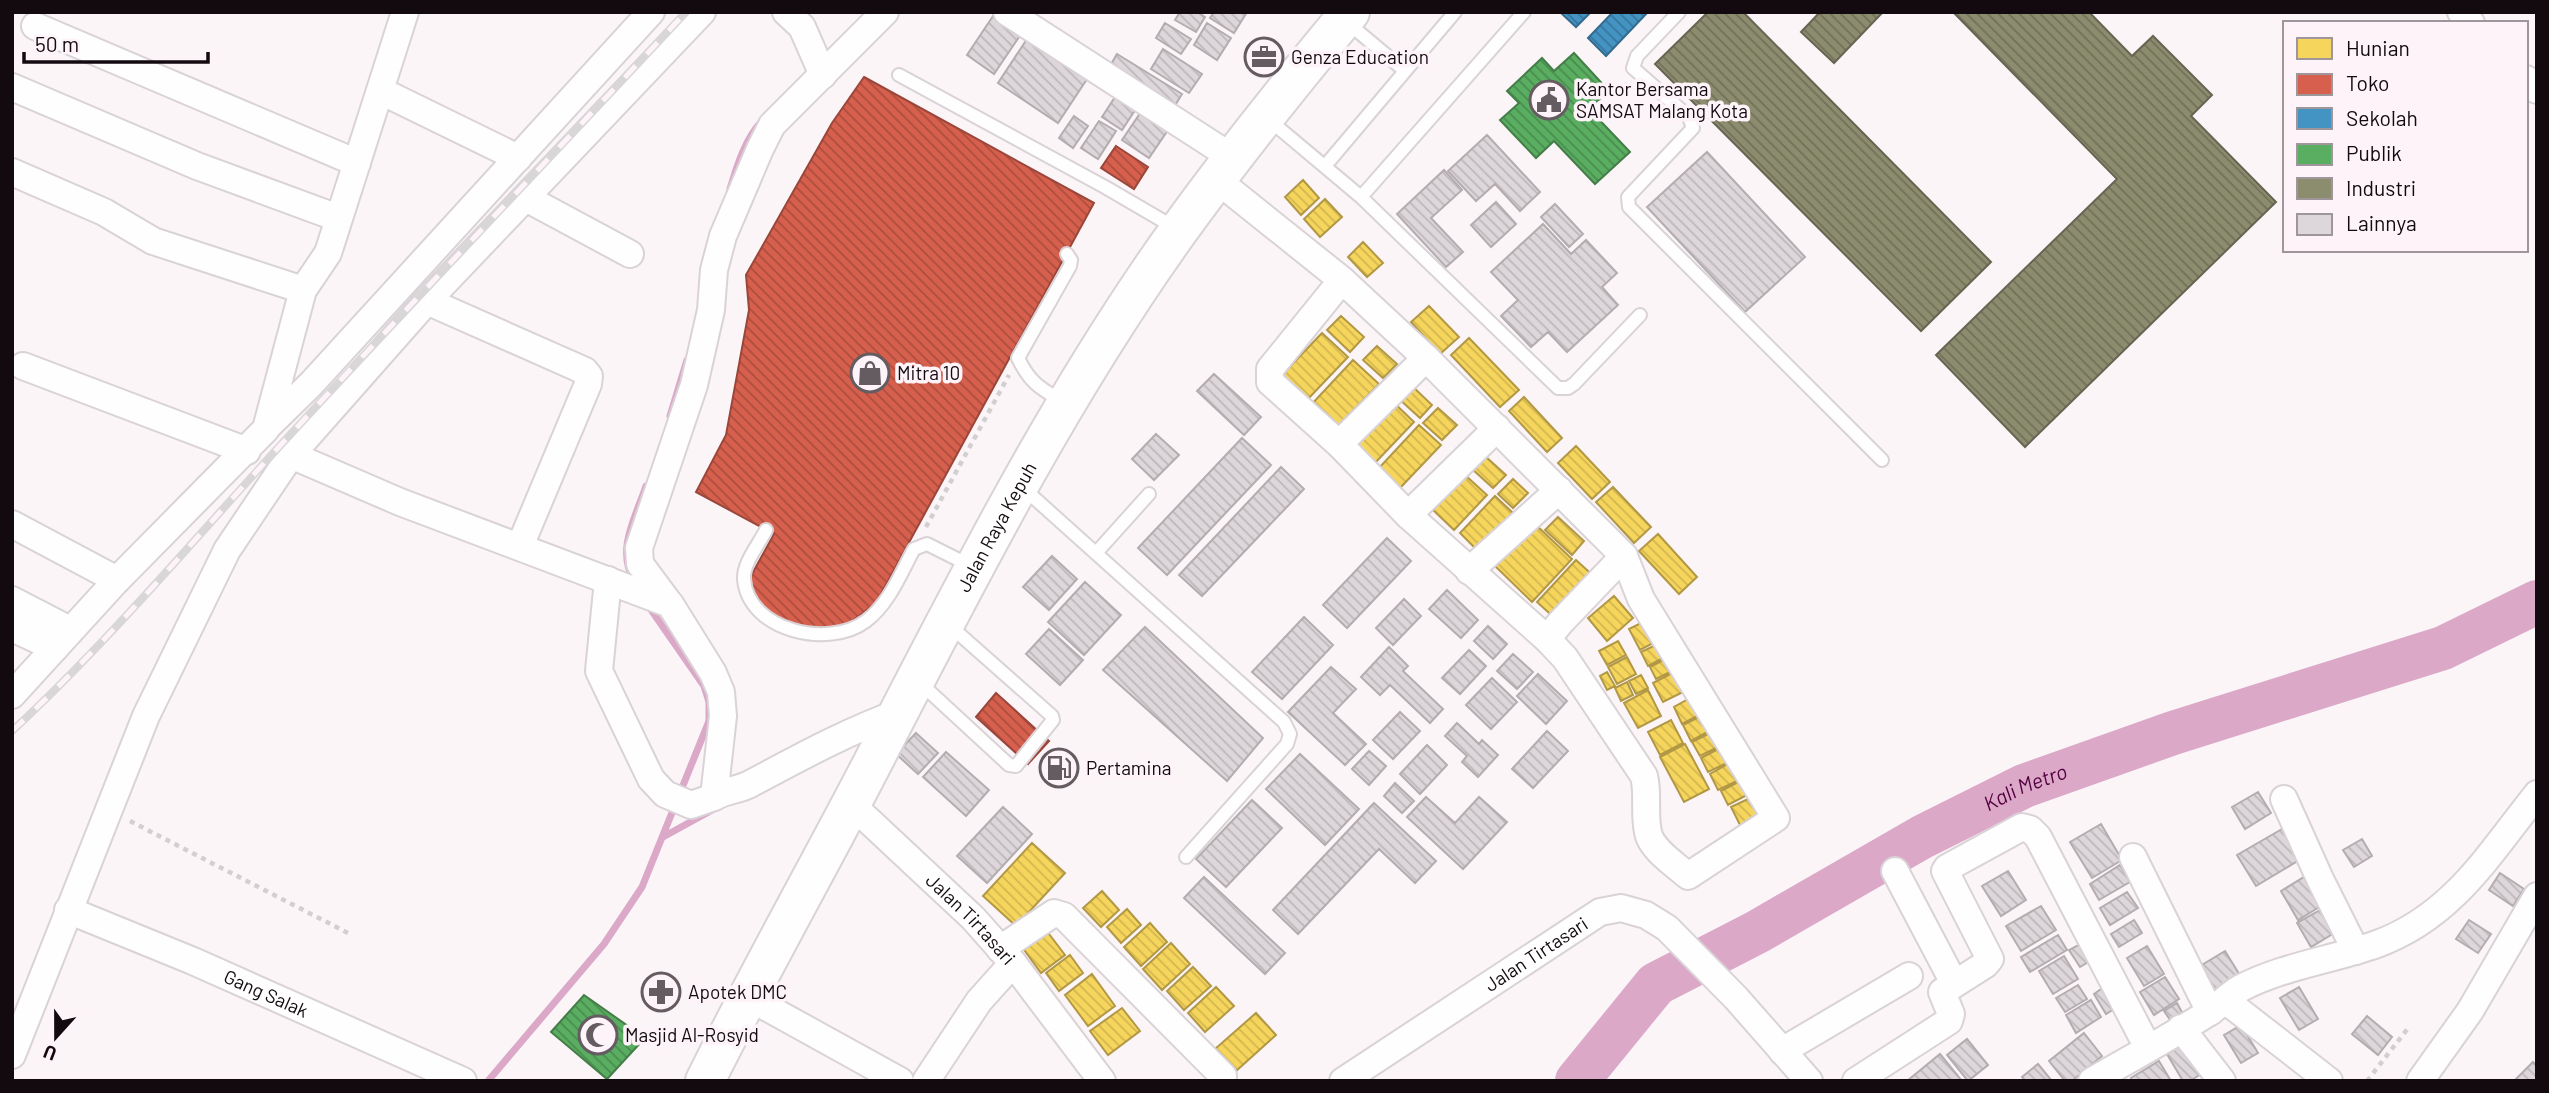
<svg xmlns="http://www.w3.org/2000/svg" width="2549" height="1093" font-family="Barlow,sans-serif">
  <defs>
    <pattern id="homes-back-hatch" width="6" height="6" patternUnits="userSpaceOnUse" patternTransform="scale(1.75)"><rect width="6" height="6" fill="#f6d55c"/><path d="M-1 5l2 2M0 0l6 6M5-1l2 2" fill="none" stroke="#d2b64f"/></pattern>
    <pattern id="shops-back-hatch" width="6" height="6" patternUnits="userSpaceOnUse" patternTransform="scale(1.75)"><rect width="6" height="6" fill="#d6604d"/><path d="M-1 5l2 2M0 0l6 6M5-1l2 2" fill="none" stroke="#ac4d3e"/></pattern>
    <pattern id="schools-back-hatch" width="6" height="6" patternUnits="userSpaceOnUse" patternTransform="scale(1.75)"><rect width="6" height="6" fill="#4393c3"/><path d="M-1 5l2 2M0 0l6 6M5-1l2 2" fill="none" stroke="#37769d"/></pattern>
    <pattern id="public-back-hatch" width="6" height="6" patternUnits="userSpaceOnUse" patternTransform="scale(1.75)"><rect width="6" height="6" fill="#5aae61"/><path d="M-1 5l2 2M0 0l6 6M5-1l2 2" fill="none" stroke="#498c4e"/></pattern>
    <pattern id="industry-back-hatch" width="6" height="6" patternUnits="userSpaceOnUse" patternTransform="scale(1.75)"><rect width="6" height="6" fill="#8c8c6e"/><path d="M-1 5l2 2M0 0l6 6M5-1l2 2" fill="none" stroke="#717159"/></pattern>
    <pattern id="building-back-hatch" width="6" height="6" patternUnits="userSpaceOnUse" patternTransform="scale(1.75)"><rect width="6" height="6" fill="#ddd6da"/><path d="M-1 5l2 2M0 0l6 6M5-1l2 2" fill="none" stroke="#bdb6ba"/></pattern>
  </defs>
  <rect width="100%" height="100%" fill="#fbf5f8"/>
  <!-- homes -->
  <path fill="url(#homes-back-hatch)" stroke="#b29845" stroke-width="2" d="M1303,180L1319,198L1301,215L1285,197Z
    M1325,199L1342,217L1320,237L1304,219Z
    M1363,242L1383,263L1367,277L1348,257Z
    M1429,306L1459,337L1440,354L1411,322Z
    M1341,316L1364,337L1350,352L1327,330Z
    M1322,333L1348,357L1306,401L1280,377Z
    M1469,338L1519,390L1500,407L1451,355Z
    M1377,346L1397,364L1383,378L1363,360Z
    M1353,360L1379,384L1335,429L1310,406Z
    M1411,385L1432,405L1420,418L1398,398Z
    M1524,397L1562,438L1547,452L1509,411Z
    M1390,399L1414,422L1373,465L1349,442Z
    M1438,408L1457,425L1442,440L1423,423Z
    M1419,425L1441,445L1400,488L1379,468Z
    M1576,446L1610,482L1592,499L1558,463Z
    M1485,456L1506,475L1493,488L1472,469Z
    M1465,475L1487,495L1454,530L1433,510Z
    M1513,479L1528,493L1513,508L1498,494Z
    M1613,487L1651,527L1634,543L1596,502Z
    M1495,496L1513,513L1477,550L1460,533Z
    M1558,517L1584,541L1572,555L1545,530Z
    M1535,524L1572,559L1532,602L1495,566Z
    M1658,534L1697,577L1679,594L1639,551Z
    M1576,560L1599,581L1559,622L1537,602Z
    M1614,596L1633,618L1607,641L1588,618Z
    M1647,620L1657,641L1640,650L1629,629Z
    M1618,641L1626,655L1607,665L1599,651Z
    M1660,643L1667,656L1648,666L1641,652Z
    M1627,657L1636,674L1617,684L1608,667Z
    M1669,657L1676,669L1656,679L1650,667Z
    M1678,670L1689,689L1663,702L1653,683Z
    M1607,672L1615,686L1607,690L1600,676Z
    M1641,675L1648,688L1636,694L1629,681Z
    M1627,682L1633,695L1621,701L1615,688Z
    M1648,690L1661,716L1638,728L1624,703Z
    M1690,698L1699,715L1682,724L1674,707Z
    M1703,715L1711,730L1691,741L1683,725Z
    M1671,720L1683,743L1660,755L1648,732Z
    M1718,729L1726,743L1700,756L1692,742Z
    M1685,744L1709,789L1684,802L1660,757Z
    M1720,748L1727,763L1708,772L1701,758Z
    M1728,764L1737,781L1718,790L1710,774Z
    M1740,781L1747,795L1728,805L1721,791Z
    M1750,798L1760,817L1741,827L1731,807Z
    M1032,843L1065,873L1016,926L983,896Z
    M1102,891L1119,910L1101,927L1083,908Z
    M1127,909L1141,925L1121,943L1107,927Z
    M1150,923L1167,942L1141,966L1124,947Z
    M1046,930L1065,955L1041,973L1022,947Z
    M1171,943L1190,964L1162,990L1143,969Z
    M1070,955L1083,973L1059,991L1046,973Z
    M1193,967L1211,986L1184,1010L1167,991Z
    M1092,974L1115,1006L1088,1026L1065,995Z
    M1216,987L1234,1006L1205,1032L1188,1013Z
    M1122,1008L1140,1031L1108,1055L1090,1031Z
    M1256,1013L1276,1035L1236,1071L1215,1049Z"/>
  <!-- shops -->
  <path fill="url(#shops-back-hatch)" stroke="#9b463a" stroke-width="2" d="M864,77L1094,203L876,603L843,628L800,629L778,620L759,605L750,583L752,574L774,534L696,492L726,435L749,310L746,275L832,123Z
    M1116,146L1148,167L1134,189L1101,168Z
    M996,693L1049,741L1028,764L976,717Z"/>
  <!-- schools -->
  <path fill="url(#schools-back-hatch)" stroke="#346a8d" stroke-width="2" d="M1560,12H1591L1576,27Z
    M1613,12H1648L1606,56L1588,38Z"/>
  <!-- public -->
  <path fill="url(#public-back-hatch)" stroke="#447d48" stroke-width="2" d="M1574,53L1609,91L1589,109L1630,152L1595,184L1554,141L1536,158L1500,120L1519,103L1507,91L1542,58L1554,71Z
    M584,995L645,1038L607,1079L551,1032Z"/>
  <!-- industry -->
  <path fill="url(#industry-back-hatch)" stroke="#676552" stroke-width="2" d="M1708,12H1743L1991,262L1921,331L1655,64Z
    M1820,12H1883L1834,63L1801,32Z
    M1953,12H2089L2132,56L2153,36L2212,95L2191,116L2276,202L2025,447L1936,355L2117,179Z"/>
  <g fill="none" stroke-linecap="round" stroke-linejoin="round">
    <!-- stream -->
    <path stroke="#dba8c8" stroke-width="7" d="M730,189C737,166 745,139 762,121
      M670,416L687,360
      M634,581C616,549 635,519 646,486
      M663,837L714,809
      M488,1081L604,944L642,887L709,721V702L704,686L647,604"/>
    <!-- river -->
    <path stroke="#dba8c8" stroke-width="44" id="s1" d="M1577,1081L1656,984L1757,932L1922,837L2024,786L2173,733L2443,648L2537,602"/>
  </g>
  <!-- building -->
  <path fill="url(#building-back-hatch)" stroke="#b4adb0" stroke-width="2" d="M1180,12H1197L1205,17L1196,32L1175,20Z
    M1214,12H1247L1234,33L1210,18Z
    M993,16L1021,34L994,74L967,55Z
    M1165,23L1191,39L1181,54L1156,38Z
    M1207,23L1231,38L1217,60L1194,45Z
    M1029,36L1089,76L1058,123L998,83Z
    M1163,49L1202,74L1189,93L1151,69Z
    M1117,54L1182,94L1174,107L1110,66Z
    M1119,91L1139,104L1122,130L1102,117Z
    M1143,109L1170,127L1149,158L1122,140Z
    M1074,116L1088,126L1073,148L1059,138Z
    M1099,121L1116,131L1098,159L1081,148Z
    M1487,135L1540,192L1520,211L1495,184L1476,201L1448,171Z
    M1707,152L1805,257L1745,312L1647,207Z
    M1444,170L1462,190L1431,218L1463,252L1446,267L1397,214Z
    M1496,202L1516,224L1491,247L1471,225Z
    M1555,204L1583,234L1569,247L1541,217Z
    M1543,224L1571,254L1586,240L1617,273L1602,287L1618,305L1567,352L1548,332L1531,347L1501,316L1518,300L1491,272Z
    M1214,374L1261,417L1244,435L1197,391Z
    M1156,434L1179,455L1154,480L1132,459Z
    M1242,438L1271,465L1167,575L1138,548Z
    M1281,467L1304,489L1202,596L1179,575Z
    M1387,538L1411,561L1347,628L1323,605Z
    M1052,556L1077,579L1049,610L1023,587Z
    M1085,582L1121,615L1084,655L1048,622Z
    M1447,590L1478,620L1461,638L1429,609Z
    M1404,599L1421,616L1393,645L1376,628Z
    M1304,617L1333,645L1282,699L1252,672Z
    M1488,626L1507,644L1493,659L1474,641Z
    M1145,627L1263,738L1227,781L1103,670Z
    M1049,629L1083,660L1060,685L1026,654Z
    M1389,647L1408,666L1403,671L1443,709L1430,723L1390,685L1380,695L1361,677Z
    M1469,650L1486,666L1460,694L1442,678Z
    M1513,654L1533,672L1517,689L1497,671Z
    M1331,667L1356,689L1333,713L1366,744L1345,765L1288,712Z
    M1538,674L1567,701L1546,724L1517,696Z
    M1492,678L1517,702L1491,729L1466,705Z
    M1400,712L1420,731L1393,759L1373,740Z
    M1457,723L1479,744L1482,740L1498,755L1478,777L1462,762L1467,756L1445,736Z
    M1547,731L1568,751L1533,788L1512,769Z
    M916,733L938,753L918,774L896,754Z
    M1427,745L1447,765L1420,794L1400,774Z
    M1369,751L1386,766L1369,785L1352,769Z
    M946,752L989,790L966,816L923,777Z
    M1300,754L1359,809L1325,845L1266,789Z
    M1395,783L1414,801L1402,813L1384,796Z
    M2258,792L2271,813L2245,829L2232,807Z
    M1426,797L1455,823L1479,797L1507,822L1463,869L1407,817Z
    M1252,800L1282,828L1226,887L1196,859Z
    M1374,803L1436,861L1415,883L1379,849L1298,934L1273,910Z
    M1003,807L1032,834L987,883L957,856Z
    M2101,824L2122,860L2092,878L2070,842Z
    M2282,829L2301,859L2256,886L2237,855Z
    M2362,839L2372,856L2354,867L2343,850Z
    M2120,865L2130,882L2099,900L2090,884Z
    M2008,871L2026,900L2001,916L1982,886Z
    M2500,873L2524,889L2513,906L2489,890Z
    M1204,877L1285,953L1265,974L1184,898Z
    M2304,877L2321,906L2298,920L2281,891Z
    M2127,892L2138,908L2110,925L2100,908Z
    M2041,906L2056,930L2021,951L2006,926Z
    M2322,909L2336,932L2311,947L2297,923Z
    M2134,920L2142,933L2119,947L2111,934Z
    M2469,920L2491,934L2478,953L2456,939Z
    M2058,935L2067,950L2030,972L2021,957Z
    M2082,943L2092,960L2080,967L2069,950Z
    M2147,946L2164,974L2144,986L2127,958Z
    M2225,951L2241,977L2216,992L2200,966Z
    M2064,956L2078,979L2053,994L2039,971Z
    M2165,977L2179,999L2154,1015L2140,992Z
    M2078,985L2087,999L2065,1012L2056,998Z
    M2104,987L2117,1007L2106,1014L2094,994Z
    M2299,987L2318,1019L2299,1030L2280,998Z
    M2091,1000L2101,1017L2076,1033L2066,1015Z
    M2177,1003L2185,1018L2173,1024L2164,1011Z
    M2367,1016L2392,1037L2378,1055L2352,1034Z
    M2241,1025L2258,1053L2241,1063L2224,1035Z
    M2084,1033L2102,1056L2072,1081H2065L2049,1061Z
    M1967,1039L1988,1065L1968,1081L1947,1055Z
    M2184,1044L2201,1074L2190,1081H2183L2167,1054Z
    M1940,1054L1962,1081H1907Z
    M2159,1061L2171,1081H2132L2131,1078Z
    M2533,1062L2537,1066V1081H2514Z
    M2038,1064L2052,1081H2025L2022,1077Z"/>
  <g fill="none" stroke-linecap="round" stroke-linejoin="round">
    <defs>
      <path id="lane" d="M1679,12L1637,56L1633,68L1689,117L1693,128L1628,197L1629,207L1882,460
        M1348,23L1404,70
        M899,75L1105,187L1177,229
        M1268,119L1361,197L1558,388H1568L1574,384L1640,315
        M1325,166L1455,12
        M1361,197L1524,12
        M1063,402C1040,388 1030,383 1018,358L1070,266L1071,260L1067,254
        M1022,487L1284,722L1290,734L1287,744L1186,857
        M766,530C759,544 743,563 744,579C748,631 829,649 866,621C889,604 901,573 914,549L927,544L971,566
        M1096,553L1149,494
        M918,681L1009,765L1016,766L1053,720L1052,716L949,625"/>
      <g id="street">
        <path d="M786,12L802,27L823,75"/>
        <path d="M1007,12L1233,158"/>
        <path d="M2461,12L2471,23"/>
        <path d="M35,26L357,163"/>
        <path d="M2526,79L2537,90"/>
        <path d="M12,87L197,166L338,218"/>
        <path d="M381,91L518,158"/>
        <path d="M12,172L104,212L153,241L303,290"/>
        <path d="M1217,180L1342,280L1426,358L1624,556L1641,599L1776,818L1688,876C1676,865 1655,852 1649,836C1643,817 1649,795 1644,776L1565,658L1547,639L1408,515L1339,444L1270,382V369L1342,280"/>
        <path d="M526,198L630,254"/>
        <path d="M427,301L702,12"/>
        <path d="M23,366L247,451"/>
        <path d="M267,427L311,384L651,12"/>
        <path d="M1339,444L1426,358"/>
        <path d="M291,455L400,502L670,604L713,673L721,692L723,716L714,797C726,790 739,790 750,784C799,758 846,732 898,713"/>
        <path d="M1408,515L1497,428"/>
        <path d="M12,524L117,580"/>
        <path d="M1469,571L1559,490"/>
        <path d="M608,580L599,671L651,779L665,794L691,805L714,797"/>
        <path d="M12,600L70,630"/>
        <path d="M669,603L640,564L639,548L694,385L711,310L714,270L723,236L760,149L772,125L885,12"/>
        <path d="M12,628L55,648"/>
        <path d="M1547,639L1560,623L1624,556"/>
        <path d="M12,695L117,580L266,429L303,290L328,253L405,12"/>
        <path d="M2284,799L2320,879L2356,951"/>
        <path id="s2" d="M851,804L973,918L1013,963L1102,1081"/>
        <path d="M2133,857L2210,1012"/>
        <path d="M1895,871L1954,983"/>
        <path id="s3" d="M68,910L193,961L463,1081"/>
        <path d="M1000,949L1054,913L1064,916L1223,1076"/>
        <path d="M748,997L900,1081"/>
        <path d="M2225,1000L2329,1081"/>
        <path d="M2181,1028L2222,1081"/>
        <path d="M1782,1051L1909,976"/>
        <path d="M12,1055L146,716L227,550L291,455L427,301L585,371L589,376L588,384L520,546"/>
        <path d="M926,1081L979,1001L1013,963"/>
        <path id="s4" d="M1343,1081L1600,912L1621,908L1646,915L1667,928L1736,998L1809,1081"/>
        <path d="M1856,1081L1949,1021L1951,1014L1942,992L1986,964L1990,959L1945,871L1947,868L2022,827L2030,829L2038,837L2148,1048"/>
        <path d="M2092,1081C2131,1058 2173,1036 2211,1011C2221,1004 2230,994 2241,988C2283,966 2332,960 2377,944C2453,916 2489,854 2537,794"/>
        <path d="M2420,1081L2470,1011L2537,896"/>
      </g>
      <g id="primary">
        <path id="s5" d="M705,1081C758,974 817,870 872,764C966,582 1059,397 1179,230C1233,155 1291,83 1350,12"/>
      </g>
    </defs>
    <!-- lane casing -->
    <use href="#lane" stroke="#d9d2d6" stroke-width="16"/>
    <!-- street casing -->
    <use href="#street" stroke="#d9d2d6" stroke-width="30"/>
    <!-- primary casing -->
    <use href="#primary" stroke="#d9d2d6" stroke-width="42"/>
    <!-- path -->
    <path stroke="#d1cfd0" stroke-width="4.5" stroke-dasharray="5 5" stroke-linecap="butt" d="M926,527L1009,375
      M130,821L348,933
      M2367,1081L2409,1027"/>
    <!-- lane -->
    <use href="#lane" stroke="#fefefe" stroke-width="12"/>
    <!-- street -->
    <use href="#street" stroke="#fefefe" stroke-width="26"/>
    <!-- primary -->
    <use href="#primary" stroke="#fefefe" stroke-width="38"/>
    <defs>
      <path id="rail" d="M12,731C107,643 190,544 277,449C412,302 550,158 686,12"/>
    </defs>
    <!-- rail casing -->
    <use href="#rail" stroke="#d8d6d7" stroke-width="8"/>
    <!-- rail -->
    <use href="#rail" stroke="#fdf3f9" stroke-width="5" stroke-dasharray="16" stroke-linecap="butt"/>
  </g>
  <!-- icons -->
  <defs>
    <symbol id="office-ring" viewBox="-11 -11 22 22"><circle r="9.5" fill="#fdf3f9" stroke="#645c61" stroke-width="1.5"/><path d="M-6-3h4V-5.5h4V-3h4V5H-6ZM-1-4.5V-3h2v-1.5ZM-6 0V1H6V0Z" fill="#645c61"/></symbol>
    <symbol id="civic-ring" viewBox="-11 -11 22 22"><circle r="9.5" fill="#fdf3f9" stroke="#645c61" stroke-width="1.5"/><path d="M-.6-6.5H3V-4.5H.6V-3L4-1V1h2V6H-6V1h2V-1L-.6-3ZM-1.2 2.5V6h2.4V2.5Z" fill="#645c61"/></symbol>
    <symbol id="shop-ring" viewBox="-11 -11 22 22"><circle r="9.5" fill="#fdf3f9" stroke="#645c61" stroke-width="1.5"/><path d="M-5-2.5h2.3a2.7 3.5 0 0 1 5.4 0H5L5.5 6h-11ZM-1.5-2.5h3a1.5 2.3 0 0 0-3 0Z" fill="#645c61"/></symbol>
    <symbol id="fuel-ring" viewBox="-11 -11 22 22"><circle r="9.5" fill="#fdf3f9" stroke="#645c61" stroke-width="1.5"/><path d="M-5.5-6h7V0h2V4h1.3V-2.5L3-4.5l.8-.8L6-3V5H2.5V1h-1V6h-7ZM-4.2-4.7v3.2H.2V-4.7Z" fill="#645c61"/></symbol>
    <symbol id="pharmacy-ring" viewBox="-11 -11 22 22"><circle r="9.5" fill="#fdf3f9" stroke="#645c61" stroke-width="1.5"/><path d="M-2-6h4v4h4v4h-4v4h-4v-4h-4v-4h4Z" fill="#645c61"/></symbol>
    <symbol id="mosque-ring" viewBox="-11 -11 22 22"><circle r="9.5" fill="#fdf3f9" stroke="#645c61" stroke-width="1.5"/><path d="M3.5-4.9A6 6 0 1 0 3.5 4.9A5 5 0 1 1 3.5-4.9Z" fill="#645c61"/></symbol>
  </defs>
  <g fill-rule="evenodd">
    <use href="#office-ring" x="1242" y="35" width="44" height="44"/>
    <use href="#civic-ring" x="1527" y="78" width="44" height="44"/>
    <use href="#shop-ring" x="848" y="351" width="44" height="44"/>
    <use href="#fuel-ring" x="1037" y="746" width="44" height="44"/>
    <use href="#pharmacy-ring" x="639" y="970" width="44" height="44"/>
    <use href="#mosque-ring" x="576" y="1013" width="44" height="44"/>
  </g>
  <g text-anchor="middle" stroke-width="7" stroke-linejoin="round" paint-order="stroke">
    <!-- poi labels -->
    <g font-size="19" fill="#120a0f" stroke="#fdf3f9" text-anchor="start">
      <text x="1291" y="64">Genza Education</text>
      <text x="1576" y="96">Kantor Bersama<tspan x="1576" dy="22">SAMSAT Malang Kota</tspan></text>
      <text x="897" y="380">Mitra 10</text>
      <text x="1086" y="775">Pertamina</text>
      <text x="688" y="999">Apotek DMC</text>
      <text x="625" y="1042">Masjid Al-Rosyid</text>
    </g>
    <!-- street labels -->
    <g font-size="19" fill="#120a0f" stroke="#fdf3f9">
      <text dy="7" stroke="none"><textPath href="#s5" startOffset="626">Jalan Raya Kepuh</textPath></text>
      <text dy="7" stroke="none"><textPath href="#s2" startOffset="166">Jalan Tirtasari</textPath></text>
      <text dy="7" stroke="none"><textPath href="#s4" startOffset="231">Jalan Tirtasari</textPath></text>
      <text dy="7" stroke="none"><textPath href="#s3" startOffset="215">Gang Salak</textPath></text>
    </g>
    <!-- water labels -->
    <g font-size="21" font-style="italic" fill="#550041" stroke="#fdf3f9">
      <text dy="7" stroke="none"><textPath href="#s1" startOffset="544">Kali Metro</textPath></text>
    </g>
  </g>
  <!-- border -->
  <rect width="2549" height="1093" fill="none" stroke="#120a0f" stroke-width="28"/>
  <!-- legend -->
  <rect x="2283" y="21" width="245" height="231" fill="#fdf3f9" stroke="#9f969b" stroke-width="2"/>
  <rect x="2297" y="38" width="35" height="21" fill="#f6d55c" stroke="#9f969b" stroke-width="2"/>
  <text x="2346" y="56" font-size="21" fill="#120a0f">Hunian</text>
  <rect x="2297" y="74" width="35" height="21" fill="#d6604d" stroke="#9f969b" stroke-width="2"/>
  <text x="2346" y="91" font-size="21" fill="#120a0f">Toko</text>
  <rect x="2297" y="108" width="35" height="21" fill="#4393c3" stroke="#9f969b" stroke-width="2"/>
  <text x="2346" y="126" font-size="21" fill="#120a0f">Sekolah</text>
  <rect x="2297" y="144" width="35" height="21" fill="#5aae61" stroke="#9f969b" stroke-width="2"/>
  <text x="2346" y="161" font-size="21" fill="#120a0f">Publik</text>
  <rect x="2297" y="178" width="35" height="21" fill="#8c8c6e" stroke="#9f969b" stroke-width="2"/>
  <text x="2346" y="196" font-size="21" fill="#120a0f">Industri</text>
  <rect x="2297" y="214" width="35" height="21" fill="#ddd6da" stroke="#9f969b" stroke-width="2"/>
  <text x="2346" y="231" font-size="21" fill="#120a0f">Lainnya</text>
  <!-- north arrow -->
  <g transform="translate(56 1037) rotate(201)" stroke="#fdf3f9" stroke-width="5" paint-order="stroke">
  <path d="M0-5L12 26L0 18L-12 26Z" fill="#120a0f"/>
  <text y="-10" font-size="19" font-weight="bold" text-anchor="middle" fill="#120a0f">U</text>
  </g>
  <!-- scale -->
  <path d="M24 52v10h184v-10" fill="none" stroke="#120a0f" stroke-width="3.5"/>
  <text x="35" y="52" font-size="21" fill="#120a0f" stroke="#fdf3f9" stroke-width="5" paint-order="stroke">50 m</text>
</svg>
